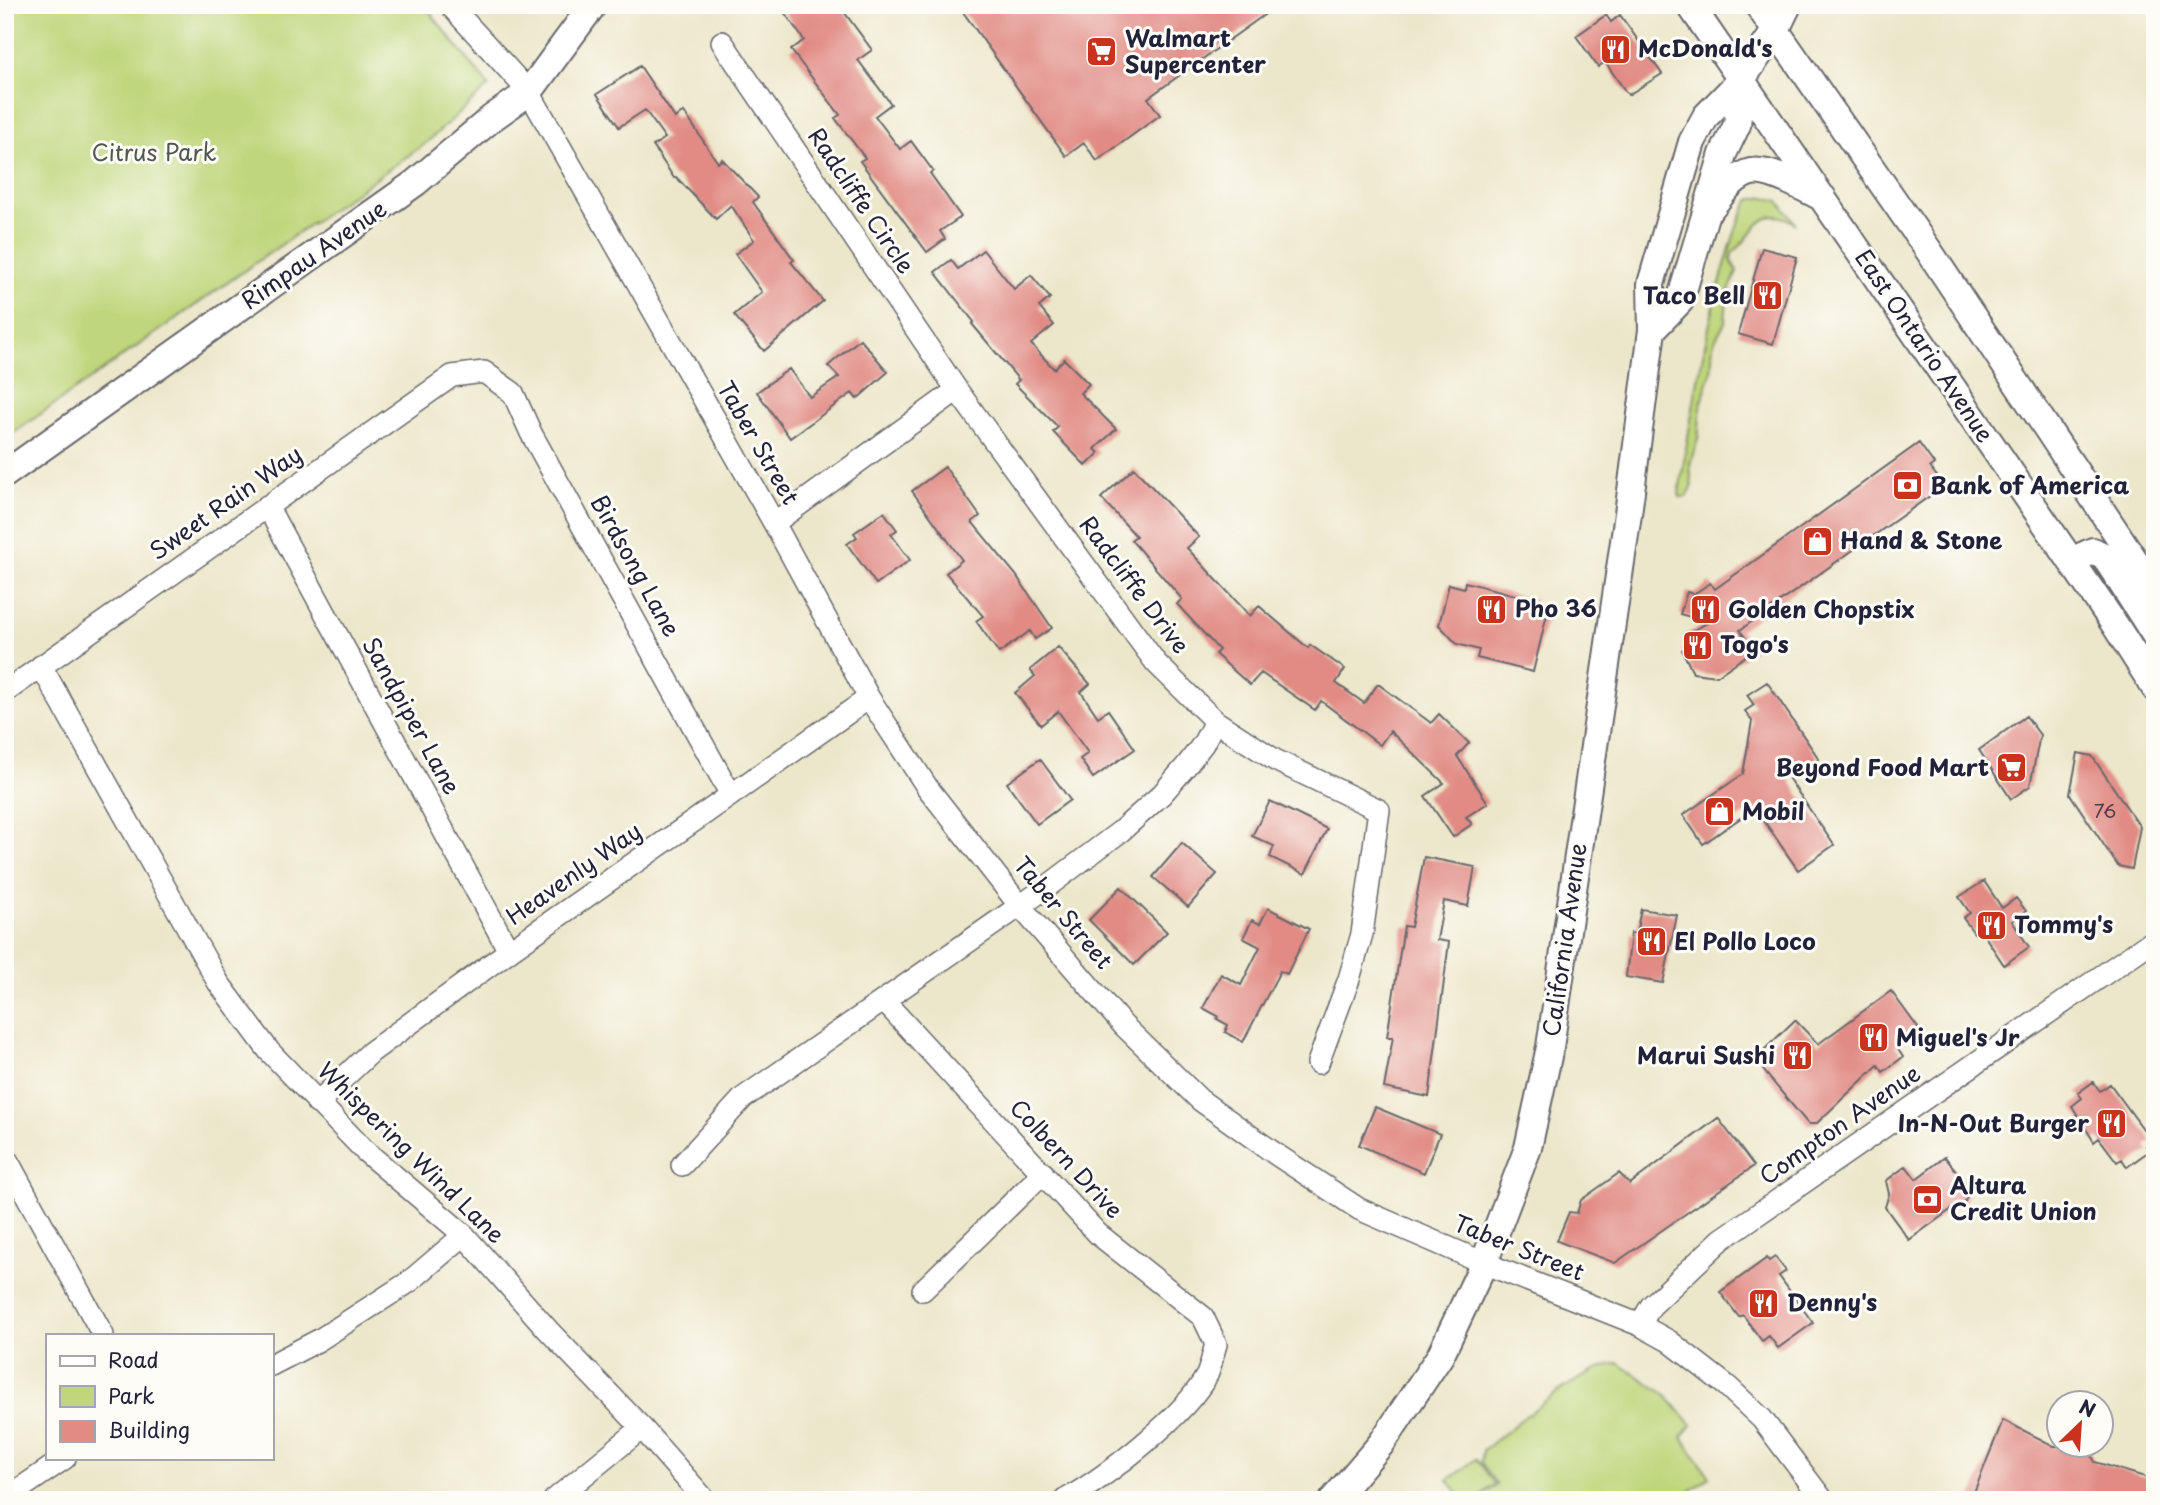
<svg xmlns="http://www.w3.org/2000/svg" width="2160" height="1505" font-family="'Playpen Sans',sans-serif">
  <rect width="100%" height="100%" fill="#fdfcf7"/>
  <filter id="ink" filterUnits="userSpaceOnUse"><feTurbulence type="fractalNoise" baseFrequency=".0143" numOctaves="2"/><feDisplacementMap in="SourceGraphic" scale="14" xChannelSelector="R" yChannelSelector="G"/><feConvolveMatrix kernelMatrix="1 2 1 2 8 2 1 2 1" color-interpolation-filters="sRGB"/></filter>
  <filter id="wash" filterUnits="userSpaceOnUse"><feTurbulence type="fractalNoise" baseFrequency=".00686" numOctaves="4" result="noise"/><feDisplacementMap in="SourceGraphic" scale="28" xChannelSelector="R" yChannelSelector="G"/><feGaussianBlur stdDeviation="1.57" result="paint"/><feColorMatrix in="noise" values="0 0 0 0 0 0 0 0 0 0 0 0 0 0 0 0 0 1.4 0 .05"/><feComposite in="paint" operator="in"/></filter>
  <g filter="url(#wash)">
    <rect width="100%" height="100%" fill="#ece7ca"/>
    <!-- green -->
    <path fill="#bfd67b" stroke="#707c5b" stroke-width="2" d="M5,5H424L489,86L426,143L5,439Z
      M1765,197L1779,201L1796,224C1760,199 1754,239 1732,253L1731,260L1737,271L1727,296L1725,322L1713,344L1711,373L1701,403L1698,439L1690,464L1692,488L1686,497H1680L1679,493C1691,417 1703,340 1725,265C1732,242 1737,220 1750,200Z
      M1618,1363L1665,1394L1692,1425L1682,1437L1710,1477L1678,1500H1476L1497,1485L1481,1463L1483,1450C1518,1423 1575,1371 1618,1363Z
      M1476,1459L1495,1484L1474,1500H1454L1460,1496L1448,1480Z"/>
    <g id="blocks">
      <!-- building -->
      <path fill="#e18b84" d="M779,5H839L872,50L858,60L891,104L875,116L900,149L911,141L933,171L930,173L961,217L940,231L945,239L927,252L860,161L865,158L835,118L840,115L791,50L804,40Z
        M958,5H1278L1148,98L1160,115L1097,161L1084,143L1066,156Z
        M1606,15L1611,22L1620,15L1662,74L1628,95L1605,62L1598,67L1576,36Z
        M640,66L675,118L684,112L718,163L722,159L758,197L753,202L794,260L791,262L823,301L764,351L734,315L762,292L735,254L754,240L731,205L716,219L676,177L674,178L653,146L665,138L645,110L619,127L597,94Z
        M1762,248L1797,257L1773,344L1738,334Z
        M983,250L1014,289L1031,275L1050,298L1039,307L1054,325L1031,344L1054,369L1064,359L1089,384L1080,393L1116,429L1095,449L1099,453L1086,466L1053,432L1058,427L1015,384L1019,380L972,324L974,322L935,272L951,260L958,269Z
        M860,339L888,372L857,399L852,393L790,438L757,392L789,369L810,397L839,377L828,366Z
        M1919,443L1934,464L1930,467L1944,486L1740,630L1754,650L1717,676L1693,673L1682,650L1691,645L1686,634L1709,622L1680,614L1687,592L1694,594L1710,583L1715,589Z
        M945,467L980,516L972,522L1016,575L1052,628L1035,639L1030,631L999,653L976,621L983,616L946,573L962,560L912,491Z
        M1134,468L1199,537L1187,548L1250,616L1259,606L1308,648L1310,645L1345,669L1336,683L1364,703L1378,684L1431,723L1439,714L1469,743L1457,756L1488,803L1466,817L1472,824L1453,837L1425,796L1444,783L1390,731L1380,745L1321,701L1315,710L1261,673L1250,685L1215,654L1219,650L1177,604L1182,599L1131,540L1136,536L1101,498Z
        M884,512L897,530L891,534L910,560L876,584L847,544L857,537L854,533Z
        M1465,582L1535,600L1533,606L1548,610L1533,672L1477,658L1479,650L1457,644L1439,625L1449,584L1464,588Z
        M1058,647L1090,684L1081,692L1098,717L1108,710L1135,749L1093,778L1080,759L1088,753L1058,711L1041,725L1015,693L1035,676L1030,670Z
        M1767,682L1819,759L1789,779L1834,845L1798,870L1755,808L1703,844L1683,815L1743,774L1752,721L1745,711L1754,705L1747,695Z
        M2026,716L2040,735L2030,786L2011,799L1979,750Z
        M2078,753L2092,756L2140,827L2132,869L2118,866L2070,794Z
        M1040,759L1070,800L1037,824L1007,783Z
        M1270,801L1327,829L1305,874L1270,857L1274,846L1252,836Z
        M1182,843L1217,874L1188,907L1153,877Z
        M1424,857L1475,867L1468,906L1444,901L1437,940L1449,942L1429,1097L1384,1088L1393,1037H1387L1404,926L1411,927Z
        M1984,881L2002,908L2016,898L2026,911L2012,921L2029,947L2004,965L1980,929L1974,933L1963,918L1970,913L1959,897Z
        M1121,887L1167,932L1134,965L1089,920Z
        M1268,908L1309,929L1287,974L1280,971L1243,1042L1225,1032L1228,1025L1217,1019L1218,1016L1203,1008L1221,974L1241,985L1260,947L1243,938L1252,920L1260,924Z
        M1641,909L1677,915L1663,983L1626,977L1631,933L1636,934Z
        M1891,991L1918,1028L1895,1045L1903,1057L1883,1072L1878,1065L1816,1124H1808L1763,1070L1764,1050L1795,1020L1818,1044Z
        M2093,1082L2100,1091L2110,1084L2152,1141L2146,1146L2149,1151L2127,1167L2122,1159L2117,1162L2099,1138L2094,1142L2072,1106L2082,1098L2078,1093Z
        M1375,1107L1440,1134L1424,1173L1359,1145Z
        M1718,1118L1754,1166L1615,1263L1557,1241L1569,1212L1577,1213L1581,1200L1619,1173L1630,1184Z
        M1945,1157L1970,1188L1964,1204L1960,1203L1909,1240L1885,1207L1889,1194L1886,1181L1906,1166L1916,1179Z
        M1775,1257L1786,1271L1779,1276L1813,1323L1778,1348L1769,1336L1762,1341L1743,1315L1739,1317L1720,1292L1767,1258L1769,1261Z
        M2003,1420L2054,1446H2087L2095,1462L2155,1480V1500H1971Z"/>
    </g>
  </g>
  <g filter="url(#ink)">
    <use href="#blocks" fill-opacity="0" stroke="#69676d" stroke-width="2"/>
    <g fill="none" stroke-linecap="round" stroke-linejoin="round">
      <defs>
        <path id="minor" d="M450,5L529,92L774,523L869,698L927,787L1020,906L1123,1025L1200,1100L1277,1155L1359,1209L1484,1263L1640,1325L1669,1341L1727,1386L1762,1419L1823,1500
          M722,42L957,390L1156,663L1215,721L1275,760L1379,810L1362,934L1349,979L1318,1063
          M267,506L509,951
          M774,523L957,390
          M41,666L218,982L269,1051L365,1151L464,1235L548,1330L642,1428L705,1500
          M5,692L452,376L484,372L513,393L531,433L731,795
          M884,1001L1098,1234L1203,1317L1216,1344C1213,1354 1211,1366 1207,1375C1185,1416 1106,1477 1065,1500
          M317,1103L371,1052L509,951L869,698
          M5,1156L103,1335
          M682,1165L743,1098L1040,892L1121,831L1162,794L1187,765L1203,744L1215,721
          M923,1290L1043,1173
          M1640,1325L1651,1306L1722,1239L2155,939
          M271,1365L319,1340L409,1282L464,1235
          M5,1499L65,1458
          M554,1500L642,1428"/>
        <path id="major" d="M1690,5L2115,625L2155,688
          M1758,5L1929,251L2155,591
          M1710,209C1721,196 1733,176 1751,172C1770,168 1805,189 1823,198
          M1652,330L1680,301L1723,154L1737,125L1742,79
          M5,474L415,183L492,118L529,92L593,5
          M2071,561L2093,551L2105,557L2155,635
          M1333,1500L1381,1444L1440,1356L1484,1263L1528,1148L1550,1047L1628,514L1652,330L1651,284L1692,142L1706,116L1742,79L1776,30L1788,5"/>
      </defs>
      <!-- minor casing -->
      <use href="#minor" stroke="#69676d" stroke-width="24"/>
      <!-- major casing -->
      <use href="#major" stroke="#69676d" stroke-width="30"/>
      <!-- minor -->
      <use href="#minor" stroke="#fff" stroke-width="21"/>
      <!-- major -->
      <use href="#major" stroke="#fff" stroke-width="26"/>
    </g>
  </g>
  <!-- icons -->
  <defs>
    <symbol id="restaurant-square" viewBox="-11 -11 22 22"><rect x="-9" y="-9" width="18" height="18" rx="4" fill="#c8321e" stroke="#fdfcf7"/><path d="M-5-6h1v4h1v-4h1v4h1v-4h1v5L-1.5 .5V6h-2V.5L-5-1ZM5-6V6H3V1.5H1.5Q1.5-4 5-6Z" fill="#fff"/></symbol>
    <symbol id="supermarket-square" viewBox="-11 -11 22 22"><rect x="-9" y="-9" width="18" height="18" rx="4" fill="#c8321e" stroke="#fdfcf7"/><path d="M-6-5.5h2.5l.6 2H6L4.5 2H-2.5L-4.4-4H-6ZM-1.5 3.2a1.3 1.3 0 1 0 .1 0ZM3 3.2a1.3 1.3 0 1 0 .1 0Z" fill="#fff"/></symbol>
    <symbol id="bank-square" viewBox="-11 -11 22 22"><rect x="-9" y="-9" width="18" height="18" rx="4" fill="#c8321e" stroke="#fdfcf7"/><path d="M-6-4H6V4H-6ZM0-2.3a2.3 2.3 0 1 0 0 4.6a2.3 2.3 0 1 0 0-4.6Z" fill="#fff"/></symbol>
    <symbol id="shop-square" viewBox="-11 -11 22 22"><rect x="-9" y="-9" width="18" height="18" rx="4" fill="#c8321e" stroke="#fdfcf7"/><path d="M-5-2.5h2.3a2.7 3.5 0 0 1 5.4 0H5L5.5 6h-11ZM-1.5-2.5h3a1.5 2.3 0 0 0-3 0Z" fill="#fff"/></symbol>
  </defs>
  <g fill-rule="evenodd">
    <use href="#restaurant-square" x="1598" y="32" width="35" height="35"/>
    <use href="#supermarket-square" x="1084" y="34" width="35" height="35"/>
    <use href="#restaurant-square" x="1750" y="278" width="35" height="35"/>
    <use href="#bank-square" x="1890" y="468" width="35" height="35"/>
    <use href="#shop-square" x="1800" y="524" width="35" height="35"/>
    <use href="#restaurant-square" x="1474" y="592" width="35" height="35"/>
    <use href="#restaurant-square" x="1688" y="592" width="35" height="35"/>
    <use href="#restaurant-square" x="1680" y="628" width="35" height="35"/>
    <use href="#supermarket-square" x="1994" y="750" width="35" height="35"/>
    <use href="#shop-square" x="1702" y="794" width="35" height="35"/>
    <use href="#restaurant-square" x="1974" y="908" width="35" height="35"/>
    <use href="#restaurant-square" x="1634" y="924" width="35" height="35"/>
    <use href="#restaurant-square" x="1856" y="1020" width="35" height="35"/>
    <use href="#restaurant-square" x="1780" y="1038" width="35" height="35"/>
    <use href="#restaurant-square" x="2094" y="1106" width="35" height="35"/>
    <use href="#bank-square" x="1910" y="1182" width="35" height="35"/>
    <use href="#restaurant-square" x="1746" y="1286" width="35" height="35"/>
  </g>
  <g text-anchor="middle" stroke-width="6" stroke-linejoin="round" paint-order="stroke">
    <!-- number labels -->
    <g font-size="19" fill="#523c4d">
      <text x="2105" y="818">76</text>
    </g>
    <!-- poi labels -->
    <g font-size="23" font-weight="bold" fill="#22223b" stroke="#fdfcf7" text-anchor="start">
      <text x="1125" y="47">Walmart<tspan x="1125" dy="26">Supercenter</tspan></text>
      <text x="1638" y="57">McDonald's</text>
      <text x="1745" y="304" text-anchor="end">Taco Bell</text>
      <text x="1930" y="494">Bank of America</text>
      <text x="1840" y="549">Hand &amp; Stone</text>
      <text x="1515" y="617">Pho 36</text>
      <text x="1728" y="618">Golden Chopstix</text>
      <text x="1720" y="653">Togo's</text>
      <text x="1989" y="776" text-anchor="end">Beyond Food Mart</text>
      <text x="1742" y="820">Mobil</text>
      <text x="2014" y="933">Tommy's</text>
      <text x="1674" y="950">El Pollo Loco</text>
      <text x="1896" y="1046">Miguel's Jr</text>
      <text x="1775" y="1064" text-anchor="end">Marui Sushi</text>
      <text x="2089" y="1132" text-anchor="end">In-N-Out Burger</text>
      <text x="1950" y="1194">Altura<tspan x="1950" dy="26">Credit Union</tspan></text>
      <text x="1787" y="1311">Denny's</text>
    </g>
    <!-- park labels -->
    <g font-size="23" fill="#51584e" stroke="#fdfcf7">
      <text x="154" y="161">Citrus Park</text>
    </g>
    <!-- street labels -->
    <g font-size="23" fill="#22223b" stroke="#fdfcf7">
      <text transform="translate(861 201) rotate(56)" y="8">Radcliffe Circle</text>
      <text transform="translate(314 255) rotate(-35)" y="8">Rimpau Avenue</text>
      <text transform="translate(1924 346) rotate(56)" y="8">East Ontario Avenue</text>
      <text transform="translate(758 443) rotate(60)" y="8">Taber Street</text>
      <text transform="translate(226 503) rotate(-35)" y="8">Sweet Rain Way</text>
      <text transform="translate(635 566) rotate(61)" y="8">Birdsong Lane</text>
      <text transform="translate(1134 585) rotate(53)" y="8">Radcliffe Drive</text>
      <text transform="translate(411 716) rotate(61)" y="8">Sandpiper Lane</text>
      <text transform="translate(574 874) rotate(-35)" y="8">Heavenly Way</text>
      <text transform="translate(1063 913) rotate(50)" y="8">Taber Street</text>
      <text transform="translate(1565 940) rotate(-82)" y="8">California Avenue</text>
      <text transform="translate(1840 1125) rotate(-35)" y="8">Compton Avenue</text>
      <text transform="translate(411 1153) rotate(44)" y="8">Whispering Wind Lane</text>
      <text transform="translate(1066 1159) rotate(47)" y="8">Colbern Drive</text>
      <text transform="translate(1519 1248) rotate(22)" y="8">Taber Street</text>
    </g>
  </g>
  <!-- margin -->
  <rect width="2160" height="1505" fill="none" stroke="#fdfcf7" stroke-width="28"/>
  <!-- legend -->
  <rect x="46" y="1334" width="228" height="126" fill="#fdfcf7" stroke="#a5a5ac" stroke-width="2"/>
  <rect x="60" y="1356" width="35" height="10" fill="#ffffff" stroke="#a5a5ac" stroke-width="2"/>
  <text x="108" y="1368" font-size="21" fill="#22223b">Road</text>
  <rect x="60" y="1386" width="35" height="21" fill="#bfd67b" stroke="#a5a5ac" stroke-width="2"/>
  <text x="108" y="1404" font-size="21" fill="#22223b">Park</text>
  <rect x="60" y="1421" width="35" height="21" fill="#e18b84" stroke="#a5a5ac" stroke-width="2"/>
  <text x="108" y="1438" font-size="21" fill="#22223b">Building</text>
  <!-- north arrow -->
  <g transform="translate(2080 1424) rotate(25)"><circle r="33" fill="#fdfcf7" stroke="#a5a5ac" stroke-width="2"/>
  <path d="M0-5L12 26L0 18L-12 26Z" fill="#c8321e"/>
  <text y="-10" font-size="19" font-weight="bold" text-anchor="middle" fill="#22223b">N</text>
  </g>
</svg>
